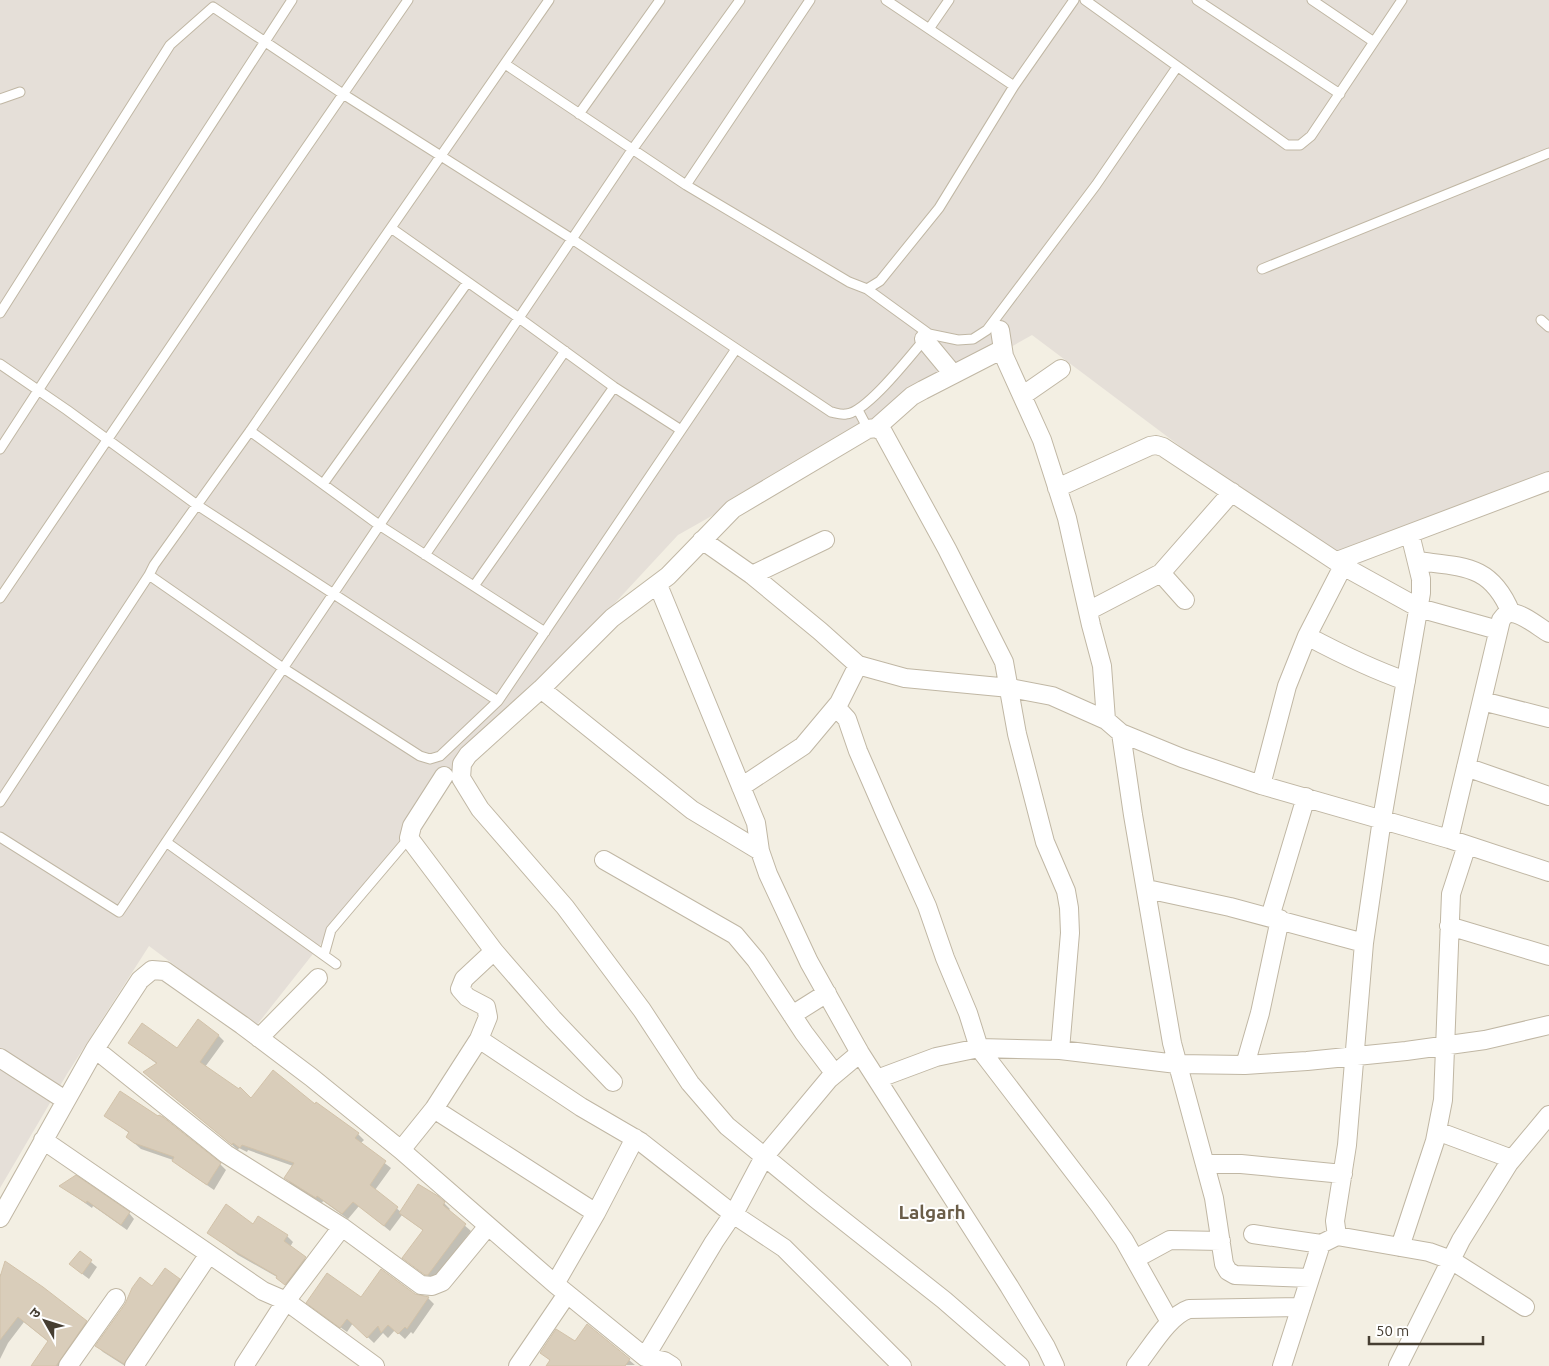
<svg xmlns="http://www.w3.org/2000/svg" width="1549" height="1366" font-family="Ubuntu,'Noto Sans Devanagari',sans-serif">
  <rect width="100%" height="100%" fill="#f3efe3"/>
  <!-- industrial -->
  <path fill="#e5dfd8" d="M0,0H1549V482L1345,570L1032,335L678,535L448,783L256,1026L149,946L67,1074L0,1188Z"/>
  <!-- shadow -->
  <path fill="#0003" d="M219,1036L224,1041L205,1067L252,1100L315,1105L358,1134L364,1140L360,1144L391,1168L375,1190L401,1212L444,1203L450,1209L448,1211L471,1231L434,1280L404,1258L424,1231L402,1215L390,1231L359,1206L348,1219L323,1201L322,1203L291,1184L286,1178L293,1166L248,1150L247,1152L239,1148L238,1150L151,1077L157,1064L129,1043L177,1050Z
    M106,1116L220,1164L226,1170L214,1190L179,1166L173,1160L141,1149L127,1137L129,1133Z
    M61,1186L129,1213L134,1219L127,1230L93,1206L92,1208Z
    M254,1226L287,1236L293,1242L290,1247L311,1263L291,1290L277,1277L238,1255L209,1233Z
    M80,1253L97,1267L89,1279L77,1270Z
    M0,1274L86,1322L92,1327L64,1366H32L49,1342L24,1322L8,1343L0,1359Z
    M179,1280L185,1286L132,1366H125L103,1352L97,1346L152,1288Z
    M414,1295L428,1298L434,1304L413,1334L411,1332L405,1339L395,1330L388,1338L383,1333L374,1343L353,1323L347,1332L314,1308L362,1299Z
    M576,1343L629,1360L635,1365L549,1366L551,1361L541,1353Z"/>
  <!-- building -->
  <path fill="#d9cdba" stroke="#d2c2a9" d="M198,1019L219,1035L200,1062L239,1089L240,1087L251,1098L273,1070L315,1104L316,1102L359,1133L355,1138L386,1161L370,1185L398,1207L384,1226L353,1202L342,1214L317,1196L316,1198L284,1178L294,1163L242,1145L240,1148L233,1143L232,1145L143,1072L157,1063L128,1043L142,1023L177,1048Z
    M120,1091L158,1116L159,1115L163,1117L221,1163L207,1185L172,1161L174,1157L134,1143L126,1137L129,1132L104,1116Z
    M76,1175L130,1212L121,1225L87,1201L86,1203L59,1186Z
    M418,1184L438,1196L445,1202L443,1205L466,1224L428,1275H425L402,1258L423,1230L399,1213Z
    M226,1204L253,1224L258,1216L288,1235L284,1241L306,1257L285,1285L276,1278L277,1276L231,1249L207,1233Z
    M80,1251L92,1260L82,1274L69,1264Z
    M5,1261L43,1287L87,1321L56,1366H31L48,1341L18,1317L0,1340V1277Z
    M165,1268L180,1279L124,1364L95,1346L125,1304L132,1288L140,1277L152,1286Z
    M381,1269L415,1294L429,1297L407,1329L405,1327L398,1334L388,1325L381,1333L378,1326L367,1338L347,1319L340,1328L306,1303L327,1273L361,1297Z
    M587,1324L630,1359L625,1366H546L550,1360L540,1353L556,1329L575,1341Z"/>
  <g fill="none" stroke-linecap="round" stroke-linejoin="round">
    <defs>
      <path id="service" d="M886,0L1014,86
        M1085,0L1287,145H1300L1311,136L1402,0
        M1197,0L1340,94
        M1312,0L1374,42
        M929,29L949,0
        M505,64L686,185L849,282L867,289L880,281L939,208L1014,86L1074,0
        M0,99L20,92
        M579,114L660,0
        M686,185L810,0
        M391,228L519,318L614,387L681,430
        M1262,269L1549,153
        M867,289L929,334
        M0,313L170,45L213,7L343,94L572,239L831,412C836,413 841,415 846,414C867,413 914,351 929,334L958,340L973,339L987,330L1096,185L1177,67
        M1541,320L1549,327
        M0,364L67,410L197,505L498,701L736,349
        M858,410L868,429
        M250,431L379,525L545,632
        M0,449L292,0
        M323,484L467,283
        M425,555L565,351
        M149,575L283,668L420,756L430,759L440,756L498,701
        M474,586L614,387
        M0,598L255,222L408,0
        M0,802L149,575L154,565L250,431L549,0
        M0,837L119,912L632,150L740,0
        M166,842L336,964
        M324,955L331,930L409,838"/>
      <path id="minor" d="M1000,330L1004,356
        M924,339L953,374
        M1022,396L1061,369
        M876,428L912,396L923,390L997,352L1004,356L1042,440L1067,518L1091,625L1102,666L1106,720
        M1057,488L1150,446L1156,445L1163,447L1343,566L1419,608L1498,630
        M702,540L752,575L820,631L858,665L905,678L1010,688L1052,696L1106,720L1121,733L1182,758L1261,785L1449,839L1549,872
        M1337,561L1549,481
        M1417,561C1463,567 1491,564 1511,613
        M1161,573L1232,492
        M752,575L825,540
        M658,585L756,823L760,851L768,874L809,962L860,1053L1009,1286L1046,1347L1055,1366
        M1088,611L1161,573L1185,600
        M1307,636C1339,653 1371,669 1406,681
        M541,689L692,810L760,851
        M1482,701L1549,718
        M836,707L847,719L858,751L885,813L927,906L945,958L968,1013L979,1048L1100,1206L1124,1240L1170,1322
        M1121,733L1133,815L1172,1043L1214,1198L1224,1264L1228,1271L1235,1275L1310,1278
        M1466,767L1549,796
        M1261,785L1287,686L1307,636L1343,566
        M741,787L803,746L839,703L858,665
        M1449,839L1501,620C1503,617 1506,613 1510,613C1521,612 1540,628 1549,633
        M604,860L735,935L756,960L804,1033L835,1074
        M1147,889L1230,907L1364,943
        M1270,917L1306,797
        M1449,926L1549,956
        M494,951L553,1019L613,1082
        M792,1015L827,993
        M259,1038L318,978
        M479,1039L581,1107L641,1142L733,1214L784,1248L902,1366
        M95,1049L226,1154L342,1227L421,1285L432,1286L442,1282L488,1226
        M0,1058L65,1100
        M1245,1065L1260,1013L1280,919
        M877,1079L936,1057L979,1048L1060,1050L1177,1064L1245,1065L1307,1061L1406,1051L1485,1040L1549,1025
        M434,1109L596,1213
        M1437,1131L1512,1159
        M43,1140L263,1291L286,1301L375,1366
        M401,1150L434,1109L479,1039L488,1017L486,1007L467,997L460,989L464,979L494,951L409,838L412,826L444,776
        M1205,1164H1241L1343,1174
        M0,1218L95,1049L140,980L152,970L165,971L242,1025L311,1077L401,1150L555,1284L645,1357L664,1361L672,1366
        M1253,1234L1321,1244L1337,1236L1429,1252L1451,1260L1525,1307
        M1337,1236L1335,1221L1347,1145L1364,943L1382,819L1421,593V579L1410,534
        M1400,1247L1435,1141L1443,1100L1451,894L1467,845
        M1135,1259L1170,1240L1221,1241
        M555,1284L596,1213L635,1138
        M645,1357L714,1242L737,1208L764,1157L829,1079L860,1053
        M68,1366L116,1298
        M134,1366L209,1254
        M244,1366L286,1301L342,1227
        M518,1366L567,1294
        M1020,1366L944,1300L816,1199L727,1126L690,1083L642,1010L565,907L480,809L461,778L462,764L468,755L541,689L612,618L668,576L733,509L868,429L876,428L883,432L947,549L1004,662L1017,734L1045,842L1066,891L1069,908L1070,933L1060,1050
        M1136,1366C1150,1349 1168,1316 1189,1309L1301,1307
        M1282,1366L1321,1244
        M1398,1366L1461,1240L1509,1163L1549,1115"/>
    </defs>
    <!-- service casing -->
    <use href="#service" stroke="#c0b7a4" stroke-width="11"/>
    <!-- minor casing -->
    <use href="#minor" stroke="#c0b7a4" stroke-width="20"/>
    <!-- service -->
    <use href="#service" stroke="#fff" stroke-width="9"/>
    <!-- minor -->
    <use href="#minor" stroke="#fff" stroke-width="18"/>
  </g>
  <g text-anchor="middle" stroke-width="4" stroke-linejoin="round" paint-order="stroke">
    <!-- district labels -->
    <g font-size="19" font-weight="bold" fill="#6a5d48" stroke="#fff">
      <text x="932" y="1219">Lalgarh</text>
    </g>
  </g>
  <!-- north arrow -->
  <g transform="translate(45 1321) rotate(309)" stroke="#ffffff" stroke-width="4" paint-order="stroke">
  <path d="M0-4L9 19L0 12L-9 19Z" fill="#463e32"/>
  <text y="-8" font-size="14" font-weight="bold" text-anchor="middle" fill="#463e32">उ</text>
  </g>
  <!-- scale -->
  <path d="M1369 1336v8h114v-8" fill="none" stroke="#463e32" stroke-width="2.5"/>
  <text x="1376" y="1336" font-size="15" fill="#463e32" stroke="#ffffff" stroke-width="4" paint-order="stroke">50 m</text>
</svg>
